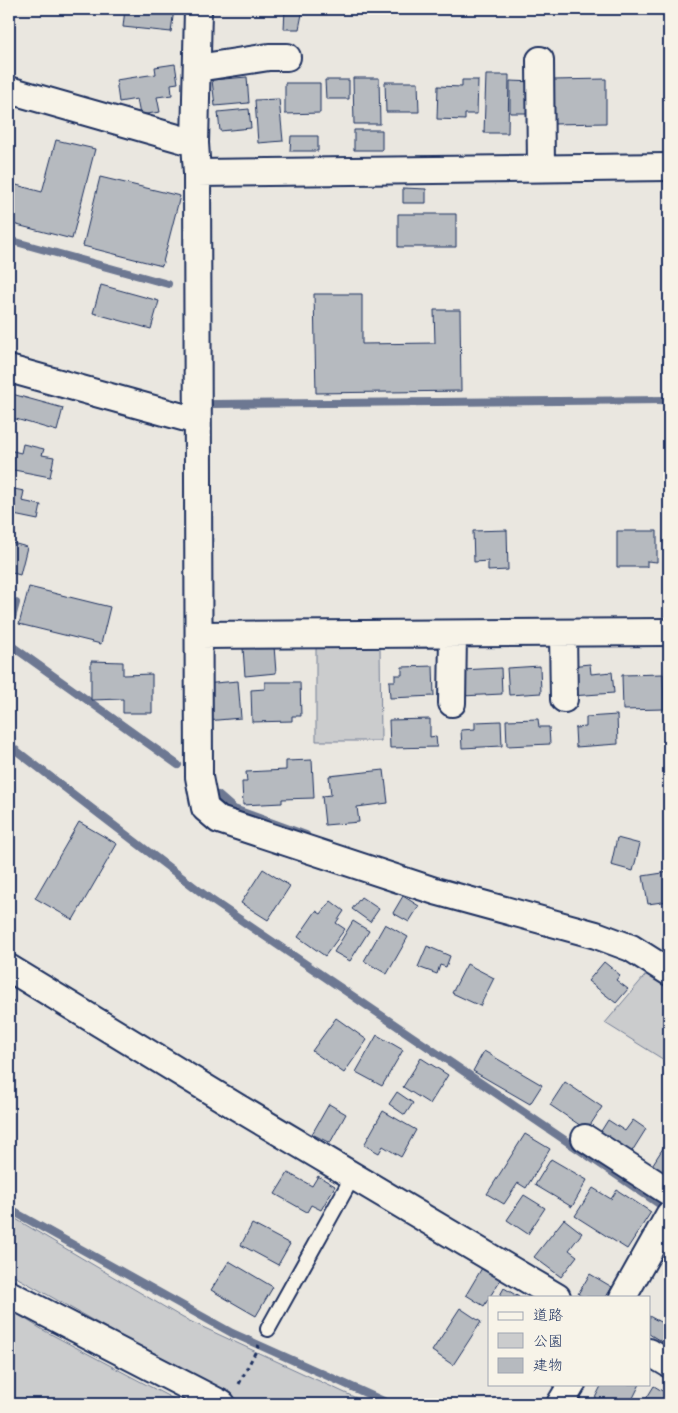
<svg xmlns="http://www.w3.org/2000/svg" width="678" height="1413" font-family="'Gochi Hand','Klee One',sans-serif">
  <rect width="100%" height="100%" fill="#eae7e0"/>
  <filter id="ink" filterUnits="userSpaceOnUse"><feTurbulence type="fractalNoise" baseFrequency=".02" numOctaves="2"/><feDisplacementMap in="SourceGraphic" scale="10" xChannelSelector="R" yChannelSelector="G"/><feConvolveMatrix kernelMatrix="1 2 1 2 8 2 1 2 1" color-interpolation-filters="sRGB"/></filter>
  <g filter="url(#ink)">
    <!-- green -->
    <path fill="#cbcccd" stroke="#737e96" d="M380,647L381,741H316V648Z
      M649,971L669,990V1063L605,1023Z
      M9,1215L183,1318L369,1404H241L9,1273Z
      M9,1309L43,1330L183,1404H9Z"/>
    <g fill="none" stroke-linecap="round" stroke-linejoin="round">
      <!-- stream -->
      <path stroke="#6d7892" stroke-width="8" d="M9,240L168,284
        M214,404L669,400
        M9,602L16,603L9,629
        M9,644L178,765
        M9,745L210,899L662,1206
        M218,795L234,809L306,835
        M9,1209L232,1333L390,1404"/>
    </g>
    <!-- building -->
    <path fill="#b6babf" stroke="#1b2f5e" d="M125,9H174L171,32L123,27Z
      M285,9H303L299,29H284Z
      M175,64L178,83L171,84L172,95L157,97L160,112L140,115L137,99L119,102L116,80L156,74L155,67Z
      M486,75H509L508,133H484Z
      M247,77L249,103L215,106L212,80Z
      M353,78H379L380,124H354Z
      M606,79V123L553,124V80Z
      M325,80H349V99H326Z
      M462,80H478L477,114H465V120L437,119L438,86L462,87Z
      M510,81L535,82L534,113H510Z
      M385,82H418L419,112H386Z
      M285,83H320V113L285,114Z
      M279,99L283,141L258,143L255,100Z
      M249,109L251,128L220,131L218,112Z
      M354,130H382V150H354Z
      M291,136H318V151H290Z
      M56,140L95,149L72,239L9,223V183L42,192Z
      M100,177L180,196L162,266L83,246Z
      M403,188L426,189V203H403Z
      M398,214H456V247H398Z
      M101,285L159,301L151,329L93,313Z
      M314,294H362V344L435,343L434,310H460L461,391L316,393Z
      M12,394L63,408L57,431L9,417Z
      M23,444L44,449L42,455L54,457L50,477L9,469V450L21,453Z
      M9,488L24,491L22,501L41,505L38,520L9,514Z
      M507,530L508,570L488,571V561L474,562L473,531Z
      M617,531H657V562L647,561V567H617Z
      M9,542L27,547L20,575L9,572Z
      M29,587L110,607L101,644L19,624Z
      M274,646L276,673L245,676L243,648Z
      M91,661L123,662V675L152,674V713H123V699L91,700Z
      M590,664L591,674L612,672L614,693L571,696L569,666Z
      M433,666L434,696L390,698L389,681H395V675H402V667Z
      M540,666L541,693L509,695L507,668Z
      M501,668L502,694L462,696L461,670Z
      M663,674L664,709L623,710L622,675Z
      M238,681L241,718L206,721L203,684Z
      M265,682H300L301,716H292V721L252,722L251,690L265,689Z
      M617,715L618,744L576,747L575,728L586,727V717Z
      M430,719V737L436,736L437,747L390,748L389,720Z
      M538,719L539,727H549L550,744L507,746L506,720Z
      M501,721L502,746L462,748L461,730L475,729V722Z
      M312,760L314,798L282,799V803L243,805L242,782H247L246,772L286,770V761Z
      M384,770L388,803L357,807L359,822L325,825L322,796L331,795L329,776Z
      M79,822L117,844L73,920L35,898Z
      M617,838L640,844L633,871L611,865Z
      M263,869L290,886L268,920L241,903Z
      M669,872V901L648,904L643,876Z
      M403,896L419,906L409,922L393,913Z
      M361,897L379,909L370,922L352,909Z
      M331,901L344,911L336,923L345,929L325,956L298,937L316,911L321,914Z
      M353,921L369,931L350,961L334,952Z
      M385,924L408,937L387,974L364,961Z
      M427,946L450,956L446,967L440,965L437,974L418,967Z
      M604,962L620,975L616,980L628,989L616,1003L588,981Z
      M467,964L494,978L480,1006L452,993Z
      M9,998L14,1001L9,1010Z
      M336,1018L367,1040L344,1073L312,1051Z
      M377,1035L403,1050L382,1086L356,1072Z
      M484,1051L542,1085L530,1104L473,1071Z
      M421,1058L448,1075L430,1104L403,1087Z
      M565,1082L602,1107L587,1130L550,1105Z
      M397,1092L413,1103L405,1115L389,1104Z
      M329,1104L346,1114L330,1143L312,1134Z
      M383,1111L416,1130L401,1157L383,1146L379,1153L364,1145Z
      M608,1120L625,1131L633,1120L646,1129L629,1156L598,1136Z
      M525,1134L550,1149L526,1188L518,1183L504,1204L487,1194Z
      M665,1145L669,1147V1178L651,1167Z
      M551,1159L587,1180L572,1207L535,1185Z
      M288,1173L312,1186L318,1176L335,1186L321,1210L311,1205L307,1212L275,1194Z
      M593,1188L611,1199L617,1190L651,1212L627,1249L575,1216Z
      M524,1195L545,1208L528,1234L507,1220Z
      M564,1219L582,1233L569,1250L577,1256L561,1277L534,1257Z
      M252,1224L290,1244L278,1265L241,1245Z
      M669,1233V1266L654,1256Z
      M229,1261L273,1287L256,1316L211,1290Z
      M482,1268L501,1279L484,1306L466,1295Z
      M590,1274L612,1287L606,1297H583L578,1294Z
      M504,1288L519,1297H499Z
      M460,1308L481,1322L453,1365L432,1351Z
      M669,1310V1346L649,1334V1316L662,1323Z
      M602,1384H640L630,1404H592Z
      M654,1386L669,1395V1404H643Z"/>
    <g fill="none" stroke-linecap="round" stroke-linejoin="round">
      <defs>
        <path id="service" d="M268,1329L353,1176"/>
        <path id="minor" d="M198,9L195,143L197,173L199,777L205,808L219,820L435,891L596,935L631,948L669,972
          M540,60L541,168
          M197,68L269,57H287
          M9,90L195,143
          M197,173L669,167
          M9,369L197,421
          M563,634L564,699
          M199,635L669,632
          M452,703L453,634
          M9,968L237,1107L557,1297
          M585,1138L669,1192
          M9,1294L222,1404
          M623,1297L669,1215
          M649,1352L669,1364
          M560,1404L572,1384"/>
      </defs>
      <!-- service casing -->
      <use href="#service" stroke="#1b2f5e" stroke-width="18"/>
      <!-- minor casing -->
      <use href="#minor" stroke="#1b2f5e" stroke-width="30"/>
      <!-- path -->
      <path stroke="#1b2f5e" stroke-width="3" stroke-dasharray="4 4" stroke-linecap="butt" d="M239,1384L259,1345"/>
      <!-- service -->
      <use href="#service" stroke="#f7f3e8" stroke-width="14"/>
      <!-- minor -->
      <use href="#minor" stroke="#f7f3e8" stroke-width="26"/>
    </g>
  </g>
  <!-- margin -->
  <rect width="678" height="1413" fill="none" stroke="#f7f3e8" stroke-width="30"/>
  <rect x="15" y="15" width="648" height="1383" fill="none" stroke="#1b2f5e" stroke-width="2" filter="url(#ink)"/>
  <!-- legend -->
  <rect x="488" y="1296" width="162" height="90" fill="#f7f3e8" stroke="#9fa5b1"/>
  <rect x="498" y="1312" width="25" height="8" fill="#f7f3e8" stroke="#9fa5b1"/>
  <text x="533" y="1320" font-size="15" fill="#1b2f5e">道路</text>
  <rect x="498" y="1333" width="25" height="15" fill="#cbcccd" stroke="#9fa5b1"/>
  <text x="533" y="1346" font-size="15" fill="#1b2f5e">公園</text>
  <rect x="498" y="1358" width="25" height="15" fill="#b6babf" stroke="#9fa5b1"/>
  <text x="533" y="1370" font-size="15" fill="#1b2f5e">建物</text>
</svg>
